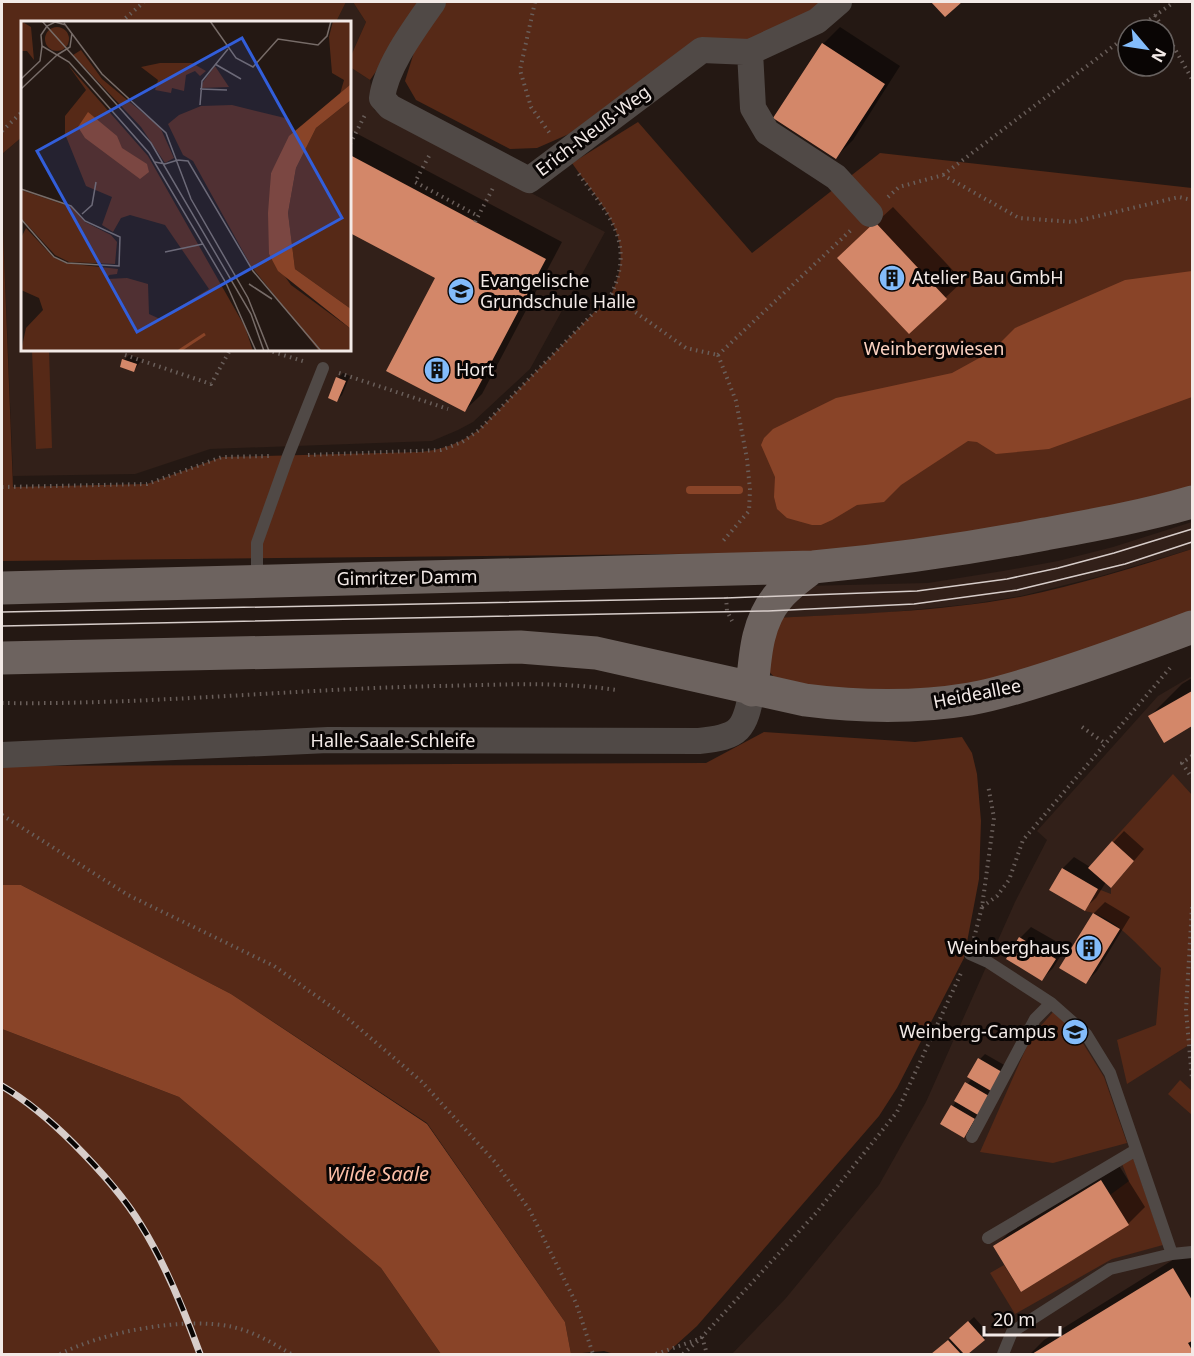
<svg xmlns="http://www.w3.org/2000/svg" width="1194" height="1356" font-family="'Noto Sans',sans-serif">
  <rect width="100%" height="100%" fill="#241813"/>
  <!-- built -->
  <path fill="#322019" d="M346,2H353L366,22L350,58V22H336Z
    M350,67L370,80L374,110L605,232L530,369L473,422L458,430L432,441L210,449L135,474L13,476L2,206V154L22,137V350H350Z
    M1192,522V549L1101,576L1021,596L972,604L882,613L773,618L805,586L928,583L1003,571L1058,561L1113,547Z
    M1192,676V1354H732L786,1298L879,1185L926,1102L1015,902L1047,840L1037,831L1158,696Z"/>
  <!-- green -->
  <path fill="#562917" d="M2,2H346L336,22H22V137L2,154Z
    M353,2H425L370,80L350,67V58L366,22Z
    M444,2H830L748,47H701L585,127L537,148L510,149L416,100L405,81L415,49Z
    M638,122L752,253L880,153L1192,188V487L1105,508L857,552L2,561V206L13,487L147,484L222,457L420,452C443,450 460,443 479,430L611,295C638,238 603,208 572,163Z
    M32,350H49L52,448L36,449Z
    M1192,549V617L1011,683L869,698L774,677L765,667L773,618C856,614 939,612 1020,597C1078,585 1136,567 1192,549Z
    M764,732L915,742L962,737L972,753L977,774L981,821L979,879L964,958L897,1088L879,1116L697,1326L666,1354H614L604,1351L571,1354L565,1322L427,1123L231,994L21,885H2V766L706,763Z
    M1173,774L1192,795V1043L1127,1084L1117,1040L1156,1025L1161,968C1140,948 1115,916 1085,911L1098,889L1111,894V888L1134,861L1112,841Z
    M1053,1012L1076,1032L1104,1077L1127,1143L1053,1163L980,1152L1031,1037Z
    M2,1029L179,1097L381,1268L441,1354H2Z
    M1180,1080L1192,1091V1115L1168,1094Z
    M1133,1158L1163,1245L1112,1259L1015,1314L990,1273L1004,1265L1021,1292L1128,1225L1110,1195L1129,1181L1122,1164Z"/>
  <!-- water -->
  <path fill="#894428" d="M1192,271V397L1049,449L996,454L977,442L968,441L901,485L884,502L857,505L832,520L821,525H812L787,518L777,509L774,497L775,477L761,445L764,438L773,429L836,398L952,373L992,351L1015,328L1125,280Z
    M2,885H21L231,994L427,1124L565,1322L571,1354H441L381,1268L179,1097L2,1029Z"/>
  <!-- shadow -->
  <path fill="#0007" d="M840,27L900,66L853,140L836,157L823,44Z
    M352,131L562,242L482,394L465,410L437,277L350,231V134Z
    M893,207L963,281L909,332L856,241Z
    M129,355L142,359L134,371L124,360Z
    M343,373L350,376L342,395L337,400L338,378Z
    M1192,678V724L1164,741L1150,716L1182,684Z
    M1124,831L1144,849L1122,875L1106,882L1096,898L1084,909L1051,889L1063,868L1074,857L1090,867Z
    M1105,902L1130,917L1097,971L1086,982L1061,967L1094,913Z
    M1031,927L1066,947L1053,968L1042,979L1020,938Z
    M985,1054L1006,1066L969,1131L964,1136L953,1106L972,1078L980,1059Z
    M1118,1164L1145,1207L1128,1224L995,1247L1011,1230Z
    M1192,1248V1354H1030L1044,1340Z
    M974,1317L989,1334L984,1339L966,1354H933Z"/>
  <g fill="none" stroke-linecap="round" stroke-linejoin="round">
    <!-- stream -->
    <path stroke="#894428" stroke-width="8" d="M690,490H739"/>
  </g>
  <!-- building -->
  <path fill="#d38769" d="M931,2H962L945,17Z
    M822,43L885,84L836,159L773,118Z
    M350,155L546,259L465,412L386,371L435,278L350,233Z
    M875,222L947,299L909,334L837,258Z
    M122,359L137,364L134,372L120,367Z
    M336,377L346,381L337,402L328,398Z
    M1192,691V726L1164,743L1148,716Z
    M1112,841L1134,861L1111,888L1088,868Z
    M1062,868L1098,889L1085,911L1049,890Z
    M1093,913L1120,929L1086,984L1059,968Z
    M1019,937L1056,959L1042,981L1006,959Z
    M978,1058L1002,1072L991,1091L967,1077Z
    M965,1082L989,1096L978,1115L954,1101Z
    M951,1105L975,1119L964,1138L940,1124Z
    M1101,1180L1129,1225L1021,1292L993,1246Z
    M1173,1268L1192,1300V1341L1188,1343L1192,1350V1354H1032Z
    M968,1321L985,1340L968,1354H964L949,1338Z
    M948,1340L961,1354H931Z"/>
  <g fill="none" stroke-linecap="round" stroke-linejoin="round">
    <!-- path -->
    <path stroke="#695e5a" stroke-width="4" stroke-dasharray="1.5 4.5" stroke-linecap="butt" d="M535,2L520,70L531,107L551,135
      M1155,15L1164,30
      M121,22L144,2
      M1135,30L1174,2
      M1164,30L1192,79
      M2,131L22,112
      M350,144L365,115
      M429,156L415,182L478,216
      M943,175L1128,35
      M888,197L899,187L943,175L1019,218L1073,222L1179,197L1192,200
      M475,222L493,188
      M611,295L686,348L718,355
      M267,350L306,362
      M125,355L211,384L230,350
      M718,355L851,230
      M718,355L736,401L747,459L750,490L749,511L723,541
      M339,373L448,409
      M308,455L441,450L462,442L479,430L611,295C636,241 608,215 578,173
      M2,487L147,484L222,457L270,456
      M726,597L727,611L732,621
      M2,703C147,705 293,689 439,686C498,685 558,681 616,690
      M1082,727L1106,744
      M1192,756L1182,763L1192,778
      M2,815L128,895L274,966L346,1017L421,1081L495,1162L529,1209L576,1303L593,1354
      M982,907L997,896L1009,880L1023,840L1170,668
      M1192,907L1186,1010L1192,1079
      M974,938L982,907L994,818L988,785
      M702,1337L707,1354
      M60,1354C104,1332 184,1316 233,1327C254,1332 273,1343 291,1354
      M656,1354L699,1339
      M683,1354L702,1337L816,1213L897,1112L962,971"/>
    <!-- service -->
    <path stroke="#504946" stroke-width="12" d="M257,581V543L288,456L323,368
      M970,954L988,962L1051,1003L1086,1034L1110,1073L1172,1254
      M972,1137L1035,1019L1051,1003
      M988,1238L1136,1150
      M1003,1354L1012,1332L1110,1269L1172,1254L1192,1252"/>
    <!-- minor -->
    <path stroke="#504946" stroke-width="26" d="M433,2C415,28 386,66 382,98L390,107L529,180L702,50L750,52L817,21L839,2
      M750,52L753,108L767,132L836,177L870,214
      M2,755L328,740L699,741C740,737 745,730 752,690"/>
    <!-- secondary -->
    <path stroke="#6d635f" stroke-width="33" d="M2,588L813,567C891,560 967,549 1045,534C1094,525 1144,516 1192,502
      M2,658L520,647L596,653L805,700C859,707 916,708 970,699C999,694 1026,685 1054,676C1101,661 1147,644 1192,627
      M752,690C755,658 756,623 778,597C787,586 801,576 813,567"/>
    <!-- tram -->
    <path stroke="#d7cdca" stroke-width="1.5" d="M2,612L726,598L917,591L1007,579L1058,568L1114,553L1192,529
      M2,626L768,611L914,604L1017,590L1125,564L1192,542"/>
    <defs>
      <path id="rail" d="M2,1086C29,1102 51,1121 73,1143C98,1168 123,1195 141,1225C166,1265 184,1310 200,1354"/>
    </defs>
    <!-- rail casing -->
    <use href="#rail" stroke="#d7cdca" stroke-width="7"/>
    <!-- rail -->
    <use href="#rail" stroke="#090504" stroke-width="4.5" stroke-dasharray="14" stroke-linecap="butt"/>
  </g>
  <!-- icons -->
  <defs>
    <symbol id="building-disc" viewBox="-11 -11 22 22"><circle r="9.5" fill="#83bcfb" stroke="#090504"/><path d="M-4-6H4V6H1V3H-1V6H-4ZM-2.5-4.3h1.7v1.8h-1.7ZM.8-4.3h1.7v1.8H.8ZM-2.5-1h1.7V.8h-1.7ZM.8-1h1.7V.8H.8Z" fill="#111"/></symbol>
    <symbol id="school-disc" viewBox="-11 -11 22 22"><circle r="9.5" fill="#83bcfb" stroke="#090504"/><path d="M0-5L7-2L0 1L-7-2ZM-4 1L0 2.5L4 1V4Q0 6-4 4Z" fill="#111"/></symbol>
    <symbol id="university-disc" viewBox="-11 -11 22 22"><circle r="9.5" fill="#83bcfb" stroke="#090504"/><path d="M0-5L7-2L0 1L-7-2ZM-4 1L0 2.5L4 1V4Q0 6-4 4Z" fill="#111"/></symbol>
  </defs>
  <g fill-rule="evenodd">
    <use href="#building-disc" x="877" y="263" width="30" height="30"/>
    <use href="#school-disc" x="446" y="276" width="30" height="30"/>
    <use href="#building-disc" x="422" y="355" width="30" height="30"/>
    <use href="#building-disc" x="1074" y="933" width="30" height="30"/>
    <use href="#university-disc" x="1060" y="1017" width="30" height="30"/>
  </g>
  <g text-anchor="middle" stroke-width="6" stroke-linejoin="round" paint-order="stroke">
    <!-- street labels -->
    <g font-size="18" fill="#f3eae7" stroke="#090504">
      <text transform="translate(593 131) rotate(-37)" y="6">Erich-Neuß-Weg</text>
      <text transform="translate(407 578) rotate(-1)" y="6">Gimritzer Damm</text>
      <text transform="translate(977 694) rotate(-11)" y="6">Heideallee</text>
      <text x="393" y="747">Halle-Saale-Schleife</text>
    </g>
    <!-- poi labels -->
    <g font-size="18" fill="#f3eae7" stroke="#090504" text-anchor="start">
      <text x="912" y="284">Atelier Bau GmbH</text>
      <text x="480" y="287">Evangelische<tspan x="480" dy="21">Grundschule Halle</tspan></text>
      <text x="456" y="376">Hort</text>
      <text x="1070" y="954" text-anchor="end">Weinberghaus</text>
      <text x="1056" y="1038" text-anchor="end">Weinberg-Campus</text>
    </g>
    <!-- park labels -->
    <g font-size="18" fill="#fdd3c2" stroke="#090504">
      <text x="934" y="355">Weinbergwiesen</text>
    </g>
    <!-- water labels -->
    <g font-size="20" font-style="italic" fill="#fdbfa7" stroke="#090504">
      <text x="378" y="1181">Wilde Saale</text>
    </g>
  </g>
  <!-- overview -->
  <g transform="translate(21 21)">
    <rect width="330" height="330" fill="#241813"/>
    <path d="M0,0L10,6L13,39L6,30H0ZM312,0H330V63L319,73L323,59L311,52L308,16ZM24 18a12 12 0 1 1 24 0a12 12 0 1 1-24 0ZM60,29L81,58L139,106L153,137L144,142L120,106L52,34ZM139,42H171L185,50L179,55L174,50L165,54L163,70L151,67L150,72L134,69L137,59L120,46ZM47,44L127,135L224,306L232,330H0L5,307L22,289L18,277L0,269V217L5,207L32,236L44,242L97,248L96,253L88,254L86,258L106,257L127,263L128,293L139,298L188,268L144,204L109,194L100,197L92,211L81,204L91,176L65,165L44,113V95L65,69ZM194,45L208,66L180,67L182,61ZM330,79V288L274,248L267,192L275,147L295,107ZM211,84L268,98L273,111L250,152L248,233L270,264L330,308V330H298L230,245L172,140L162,134L147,103L158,94L180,85ZM0,169L50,186L64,201L90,214L96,221L94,243L48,241L34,234L0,197Z" fill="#562917"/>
    <path d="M330,63V79L295,107L275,147L267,192L274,248L330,288V308L257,250L248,233L247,192L250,152L268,115ZM67,91L96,115L101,127L126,143L128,151L119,158L64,117L57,106Z" fill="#894428"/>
    <path fill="none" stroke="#894428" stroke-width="3" d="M158,330L184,313"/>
    <path fill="none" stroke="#776c68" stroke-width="1.5" d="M21,0L130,122L230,293L243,330M189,0L215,37L232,46L257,18L297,24L306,15L310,0M43,2L81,53L145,112L170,178L227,277L248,330M45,4L34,1L26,5L20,14L21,25L48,41L128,132L205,262L235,330M36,34L49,26L51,12M194,43L220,58M0,58L19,40L21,25M0,68L36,34M179,68L206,69M179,84L181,60L207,28M157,139L167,140L232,250L300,330M134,141L144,143L157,139M0,168L50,185L64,200L99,216L98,245L46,242L33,236L0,198M61,193L71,184L75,161M144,231L182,223M228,263L251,278"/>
    <path fill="#325eda" fill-opacity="0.15" stroke="#325eda" stroke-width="3" d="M221,17L321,197L116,311L16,130Z"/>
    <rect width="330" height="330" fill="none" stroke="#f3eae7" stroke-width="3"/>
  </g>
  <!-- border -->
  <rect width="1194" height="1356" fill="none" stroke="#f3eae7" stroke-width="6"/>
  <!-- north arrow -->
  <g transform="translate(1146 48) rotate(119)"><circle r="28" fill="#090504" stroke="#67615f" stroke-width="1.5"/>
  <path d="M0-4.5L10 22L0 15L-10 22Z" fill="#83bcfb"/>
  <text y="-9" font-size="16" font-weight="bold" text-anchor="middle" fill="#f3eae7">N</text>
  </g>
  <!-- scale -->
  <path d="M984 1326v9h76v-9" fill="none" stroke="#f3eae7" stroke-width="3"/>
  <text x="993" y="1326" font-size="18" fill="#f3eae7" stroke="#090504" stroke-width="4.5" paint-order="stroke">20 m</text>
</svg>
